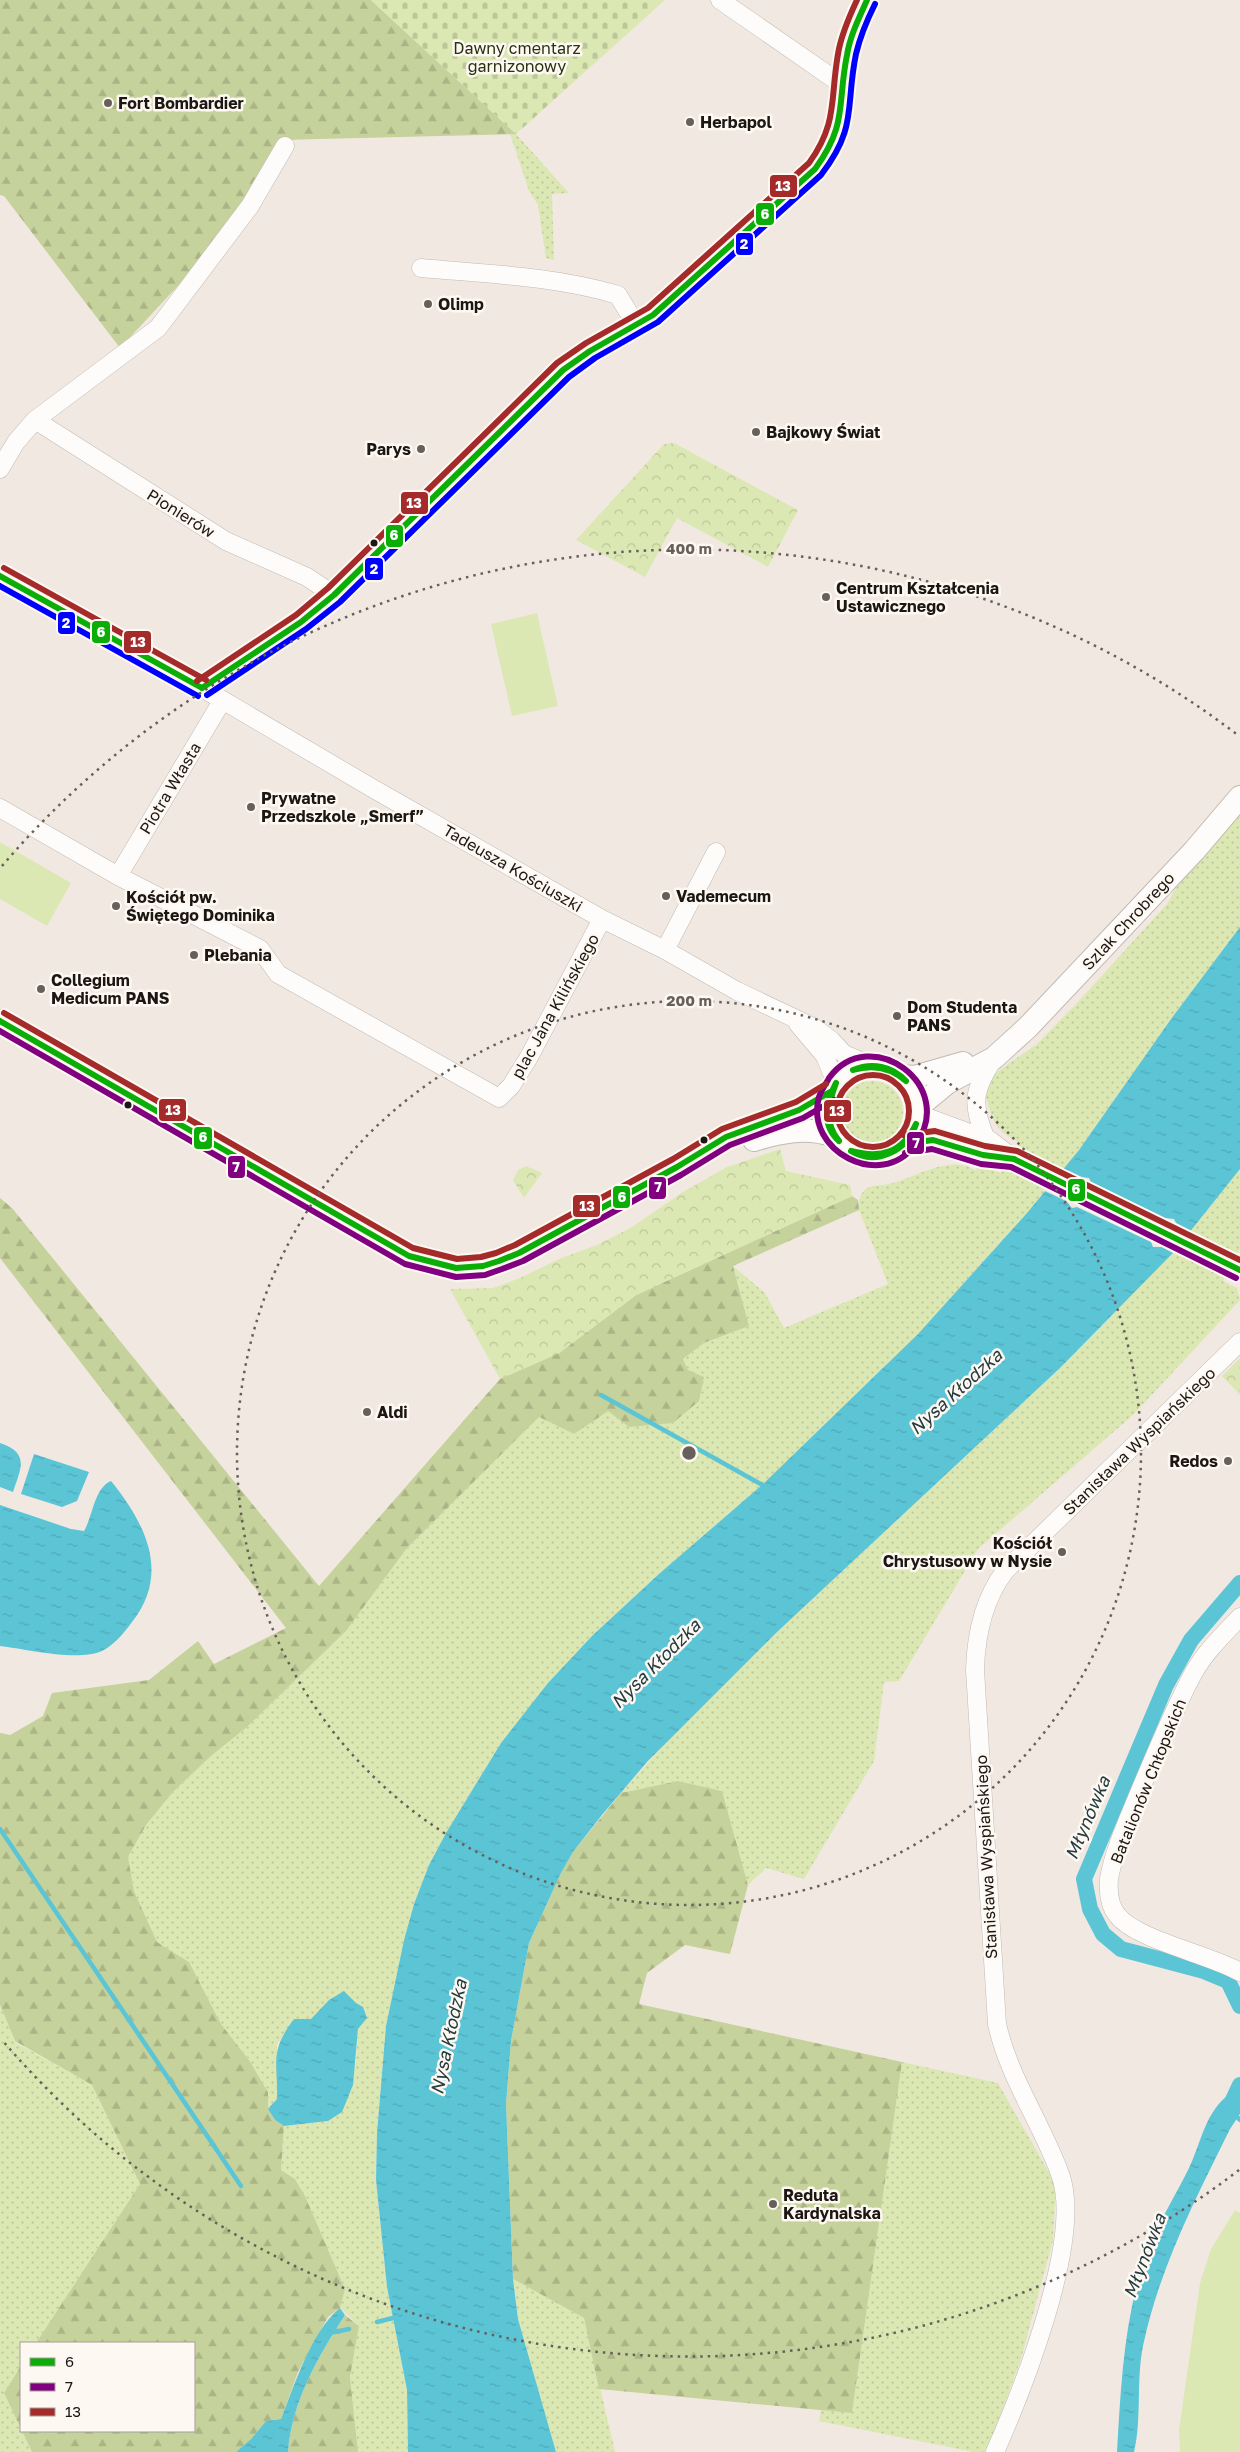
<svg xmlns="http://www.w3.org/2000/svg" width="1240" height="2452" font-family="'Golos Text',sans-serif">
  <defs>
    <pattern id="grass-dots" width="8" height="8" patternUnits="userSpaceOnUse" patternTransform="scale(1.25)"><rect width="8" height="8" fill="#dce8b3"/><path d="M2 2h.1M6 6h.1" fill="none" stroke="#bcc699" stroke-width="1.8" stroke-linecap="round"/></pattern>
    <pattern id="forest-firs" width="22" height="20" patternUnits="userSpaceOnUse" patternTransform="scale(1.25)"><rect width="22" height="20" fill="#c6d29c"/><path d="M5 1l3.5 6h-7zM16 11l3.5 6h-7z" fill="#aab485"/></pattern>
    <pattern id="cemetery-stones" width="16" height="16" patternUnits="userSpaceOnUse" patternTransform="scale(1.25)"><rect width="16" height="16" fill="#dce8b3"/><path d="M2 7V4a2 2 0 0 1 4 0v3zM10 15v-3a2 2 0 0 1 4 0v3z" fill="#bcc699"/></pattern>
    <pattern id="park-crowns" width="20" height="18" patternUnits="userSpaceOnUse" patternTransform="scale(1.25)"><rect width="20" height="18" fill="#dce8b3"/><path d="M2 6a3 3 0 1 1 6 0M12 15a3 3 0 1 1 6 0" fill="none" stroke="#bcc699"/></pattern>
    <pattern id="water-ripples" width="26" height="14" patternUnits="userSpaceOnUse" patternTransform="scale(1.25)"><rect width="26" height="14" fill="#5bc5d6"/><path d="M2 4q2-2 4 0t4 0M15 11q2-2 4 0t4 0" fill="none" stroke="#4fa8b7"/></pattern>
  </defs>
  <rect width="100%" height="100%" fill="#f1e9e1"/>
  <!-- grass -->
  <path fill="url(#grass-dots)" d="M510,134H516L569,193L552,194L554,260L546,258L538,205L529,191Z
    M1240,814V927L1171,1019L1079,1150L1027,1213L918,1334L762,1485L660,1573L593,1635L501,1743L446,1833L429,1865L414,1904L404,1940L386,2026L377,2133L376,2180L387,2287L407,2390L408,2452H358L350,2377L359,2326L340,2308L345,2289L305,2196L295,2179L281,2170L284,2126L328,2121L356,2062L358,2029L367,2018L349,1997L329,2000L311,2019H294L277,2045V2099L268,2109V2092L249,2060L221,2024L189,1962L157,1942L134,1891L128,1857L146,1825L173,1792L211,1756L247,1727L346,1631L407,1548L539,1417L574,1434L608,1410L629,1427L688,1370L683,1359L704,1343L749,1326L733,1266L765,1293L784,1328L888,1284L859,1210C858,1202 859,1195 866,1189C872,1184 881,1186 889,1184C916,1178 948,1154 975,1170L982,1165L1001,1173L1020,1143C996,1131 992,1121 986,1097L983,1094L991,1076L1037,1044L1077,1003L1167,904L1180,881Z
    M841 1112a31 31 0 1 1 62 0a31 31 0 1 1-62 0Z
    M1240,1169V1250L1223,1281L1237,1288L1240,1300L1133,1415L978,1549L899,1681L884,1682L874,1761L804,1879L766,1868L748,1885L722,1791L678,1781L621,1793L670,1738L776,1633L1060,1368L1173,1253Z
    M0,2005L15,2042L92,2085L140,2184L36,2343H21V2366L4,2393L32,2452H0Z
    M902,2062L998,2083L1056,2185L1053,2240L1021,2359L987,2452H974L819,2421L821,2410L852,2413Z
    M513,2279L584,2318L615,2452H556L518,2319Z"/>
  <!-- forest -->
  <path fill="url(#forest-firs)" d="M0,0H371L516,134L281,140L228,226L188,275L120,348L4,196L0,195Z
    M852,1196L858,1200L859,1210L733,1266L749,1326L704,1343L683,1359L688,1370L704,1377L699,1401L673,1423L629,1427L608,1411L574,1434L539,1417L407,1548L346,1631L247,1727L211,1756L173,1792L146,1825L128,1857L134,1891L157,1942L189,1962L221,2024L249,2060L268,2092V2109L275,2120L284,2126L281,2170L295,2179L305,2196L345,2289L340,2308L328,2317L298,2372L281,2419L266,2421L251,2439L236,2452H32L22,2431H194V2343H36L140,2184L92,2085L15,2041L0,2005V1733L10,1735L43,1716L52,1693L149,1680L198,1641L214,1664L286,1628L0,1258V1198L12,1208L319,1586L500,1379L559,1353L636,1295Z
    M678,1781L722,1791L748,1885L730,1954L685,1945L647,1973L639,2004L902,2062L852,2413L599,2389L584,2318L513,2279L506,2104L511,2041L529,1943L560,1875L573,1852L621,1793Z
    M345,2315L359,2326L350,2377L358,2452H288C292,2401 318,2357 345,2315Z
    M21,2366V2429L4,2393Z"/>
  <!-- cemetery -->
  <path fill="url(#cemetery-stones)" d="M371,0H665L516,134Z"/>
  <!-- park -->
  <path fill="url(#park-crowns)" d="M674,443L798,510L768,567L677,518L645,577L576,540L664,444Z
    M780,1149L786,1171L850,1185L852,1196L636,1295L559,1353L500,1379L450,1289L493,1288L520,1278L559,1259L597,1245L632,1227L683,1192L727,1167Z
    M526,1166L542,1173L524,1198L513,1180L518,1170Z
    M1240,1358V1395L1222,1376Z"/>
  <!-- garden -->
  <path fill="#dce8b3" d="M537,613L558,706L512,716L491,624Z
    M0,842L71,883L47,926L0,899Z
    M1235,2210L1240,2213V2452H1180L1179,2430L1200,2283L1211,2249Z"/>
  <!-- water -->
  <path fill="url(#water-ripples)" d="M1240,927V1169L1173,1253L1060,1368L776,1633L647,1762L602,1815L573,1852L560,1875L529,1943L511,2041L506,2104L513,2279L518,2319L556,2452H408L407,2390L387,2287L376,2180L377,2133L386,2026L404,1940L414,1904L429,1865L446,1833L501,1743L548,1683L593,1635L660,1573L762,1485L918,1334L1027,1213L1079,1150L1171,1019Z
    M0,1443C30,1453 21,1468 13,1492L0,1487Z
    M34,1454L89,1472L77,1501L62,1507L21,1494Z
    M111,1481C145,1523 171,1573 132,1622C124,1633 114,1645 102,1651C78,1662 26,1649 0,1646V1505L71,1529L84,1531C93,1516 94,1488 111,1481Z
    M344,1991L356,2003L363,2007L367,2018L358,2029L353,2085L342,2112L328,2121L284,2126L275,2120L268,2109L277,2099C278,2061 269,2052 294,2019H311L329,2000Z
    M1231,2093L1240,2100V2114L1230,2129C1195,2200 1159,2269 1143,2346C1136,2380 1142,2420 1134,2452H1117C1121,2384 1124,2314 1148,2249C1159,2221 1176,2195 1189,2168C1202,2141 1205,2111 1231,2093Z
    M340,2308L345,2315C318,2357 292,2401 288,2452H236L251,2439L266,2421L281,2419C294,2386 312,2330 340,2308Z"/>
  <!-- pier -->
  <path fill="#f1e9e1" d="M1061,1168L1081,1177L1089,1178L1091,1182L1165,1218L1174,1219L1176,1223L1193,1232L1175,1254L1162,1247H1153L1151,1242L1077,1207L1072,1208L1066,1201L1043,1190Z"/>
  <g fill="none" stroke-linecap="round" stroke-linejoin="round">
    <!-- stream -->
    <path stroke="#5bc5d6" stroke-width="4.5" d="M601,1395L766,1487
      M0,1829L241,2186
      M1233,2113L1240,2120
      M377,2322L397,2317
      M330,2333L349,2329"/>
    <!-- canal -->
    <path stroke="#5bc5d6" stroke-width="16" d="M1240,1583L1191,1640L1166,1685L1084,1879L1090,1909L1103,1934L1121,1949L1204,1971L1228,1981L1240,2006
      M1226,2115L1240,2085"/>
    <defs>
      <path id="minor" d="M720,0L844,86
        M421,268C487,274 554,276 618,295L636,325
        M35,420L226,541L307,577L334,595
        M0,469L16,442L35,420L158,328L250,206L285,146
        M0,576L202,688L372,788L602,919L665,950L737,991L815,1028L832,1041L844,1054L870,1065
        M202,688L301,622L334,595L563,370L590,351L653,315L815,169C852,125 837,104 847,54C851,36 859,17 867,0
        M0,808L118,876L260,949L278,974L499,1098L511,1086L529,1057L602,919
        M118,876L222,701
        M665,950L716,852
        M798,1024L825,1056L836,1083
        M918,1114L991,1141L1014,1159L1240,1270
        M986,1139C971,1104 973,1090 994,1058
        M904,1144L933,1140L983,1155L1013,1159
        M1240,1617C1223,1635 1206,1651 1194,1672C1173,1711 1156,1753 1139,1793C1128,1820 1114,1850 1109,1879C1108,1891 1109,1905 1117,1915C1136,1940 1209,1954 1240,1972
        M995,2452C1022,2391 1084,2237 1060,2174C1041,2122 1009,2078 997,2024L975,1670C976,1635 983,1600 1005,1571L1240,1342"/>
      <path id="major" d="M0,1021L409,1256L424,1261L456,1268L483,1266L499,1261L519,1253L677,1167L726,1137L778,1116L799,1110L830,1092
        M827 1111a45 45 0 1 1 90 0a45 45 0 1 1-90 0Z
        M901,1076L914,1077L963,1063
        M918,1107L947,1083L994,1058L1028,1027L1194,851L1240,797
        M754,1140C780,1132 807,1126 834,1136"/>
    </defs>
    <!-- minor casing -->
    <use href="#minor" stroke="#c0b9b3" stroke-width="19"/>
    <!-- major casing -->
    <use href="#major" stroke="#c0b9b3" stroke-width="24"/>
    <!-- minor -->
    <use href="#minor" stroke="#fdfcfa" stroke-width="18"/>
    <!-- major -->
    <use href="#major" stroke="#fdfcfa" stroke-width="22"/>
    <defs>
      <path id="bus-1" d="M0,576L202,688
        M202,688L301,622L334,595L563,370L590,351L653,315L815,169C848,124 837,104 847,55C850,36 859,18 867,0
        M0,1021L409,1256L456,1268L483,1266L499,1261L519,1253L677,1167L726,1137L799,1110L830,1092
        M853,1070C872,1062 892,1066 906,1081
        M853,1070C873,1064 890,1067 906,1081
        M836,1083C828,1104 824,1123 839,1141
        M836,1083C826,1102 821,1125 839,1141
        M904,1144L933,1140L983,1155L1014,1159L1240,1270
        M851,1151C881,1159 902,1153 916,1124
        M851,1151C876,1166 907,1151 916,1124"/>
      <path id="bus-2" d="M0,1031L405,1264L456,1277L485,1275L502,1269L523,1261L681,1175L730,1145L803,1118L834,1100
        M828,1080C825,1085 821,1091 819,1097C804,1151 881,1191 915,1145C959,1086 870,1022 829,1078
        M905,1153L932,1149L981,1164L1011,1167L1236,1278"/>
      <path id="bus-3" d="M4,568L206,680
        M197,681L296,615L328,588L557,363L586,343L648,308L809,163C838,123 830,99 838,54C841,35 849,17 857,0
        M4,1013L413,1248L457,1259L481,1257L496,1253L515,1245L673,1159L722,1129L796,1102L826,1084
        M837 1111a36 36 0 1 1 72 0a36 36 0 1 1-72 0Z
        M903,1135L935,1131L985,1146L1017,1151L1240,1260"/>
      <path id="bus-4" d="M0,586L198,696
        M207,695L306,629L340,602L569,377L595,358L658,322L821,175C858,127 845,107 856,54C860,37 867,20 875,4"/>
    </defs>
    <!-- bus-1 casing -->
    <use href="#bus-1" stroke="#fef8f2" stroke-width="10"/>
    <!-- bus-2 casing -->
    <use href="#bus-2" stroke="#fef8f2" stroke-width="10"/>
    <!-- bus-3 casing -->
    <use href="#bus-3" stroke="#fef8f2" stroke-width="10"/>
    <!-- bus-4 casing -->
    <use href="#bus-4" stroke="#fef8f2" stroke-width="10"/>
    <!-- bus-1 -->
    <use href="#bus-1" stroke="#0aae06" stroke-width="6"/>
    <!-- bus-2 -->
    <use href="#bus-2" stroke="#800080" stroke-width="6"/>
    <!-- bus-3 -->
    <use href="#bus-3" stroke="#a52a2a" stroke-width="6"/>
    <!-- bus-4 -->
    <use href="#bus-4" stroke="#00f" stroke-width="6"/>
  </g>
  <!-- distance rings -->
  <g fill="none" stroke="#67605a" stroke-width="2.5" stroke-dasharray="2.5 5">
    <circle cx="689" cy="1453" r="452"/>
    <path d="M1239 2170A904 904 0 0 1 2 2040M2 866A904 904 0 0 1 1239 736"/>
  </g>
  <!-- markers -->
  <g fill="#67605a" stroke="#fef8f2" stroke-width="2">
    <circle cx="108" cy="103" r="5"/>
    <circle cx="690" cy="122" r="5"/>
    <circle cx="428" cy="304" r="5"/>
    <circle cx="756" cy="432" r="5"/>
    <circle cx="421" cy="449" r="5"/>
    <circle cx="826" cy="597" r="5"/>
    <circle cx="251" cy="807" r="5"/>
    <circle cx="666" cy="896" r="5"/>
    <circle cx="116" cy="906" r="5"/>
    <circle cx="194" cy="955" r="5"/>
    <circle cx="41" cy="989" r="5"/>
    <circle cx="897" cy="1016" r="5"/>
    <circle cx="367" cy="1412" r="5"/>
    <circle cx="1228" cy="1461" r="5"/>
    <circle cx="1062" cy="1552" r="5"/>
    <circle cx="773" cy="2204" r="5"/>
  </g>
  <g fill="#1c1712" stroke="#fef8f2" stroke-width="2">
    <circle cx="374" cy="543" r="4.5"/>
    <circle cx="128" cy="1105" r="4.5"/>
    <circle cx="704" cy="1140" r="4.5"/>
  </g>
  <g text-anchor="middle" stroke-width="5" stroke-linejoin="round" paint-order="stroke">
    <!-- park labels -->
    <g font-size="16" fill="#28330d" stroke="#fef8f2">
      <text x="517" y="54">Dawny cmentarz<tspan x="517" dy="18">garnizonowy</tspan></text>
    </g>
    <!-- poi labels -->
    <g font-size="16" font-weight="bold" fill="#1c1712" stroke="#fef8f2" text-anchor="start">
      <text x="118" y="109">Fort Bombardier</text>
      <text x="700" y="128">Herbapol</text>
      <text x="438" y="310">Olimp</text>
      <text x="766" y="438">Bajkowy Świat</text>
      <text x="411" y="455" text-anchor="end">Parys</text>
      <text x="836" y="594">Centrum Kształcenia<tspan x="836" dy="18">Ustawicznego</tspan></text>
      <text x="261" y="804">Prywatne<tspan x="261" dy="18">Przedszkole „Smerf”</tspan></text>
      <text x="676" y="902">Vademecum</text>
      <text x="126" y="903">Kościół pw.<tspan x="126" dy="18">Świętego Dominika</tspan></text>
      <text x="204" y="961">Plebania</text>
      <text x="51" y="986">Collegium<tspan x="51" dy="18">Medicum PANS</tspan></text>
      <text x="907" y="1013">Dom Studenta<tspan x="907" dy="18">PANS</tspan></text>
      <text x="377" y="1418">Aldi</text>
      <text x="1218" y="1467" text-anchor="end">Redos</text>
      <text x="1052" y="1549" text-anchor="end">Kościół<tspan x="1052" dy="18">Chrystusowy w Nysie</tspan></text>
      <text x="783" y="2201">Reduta<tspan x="783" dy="18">Kardynalska</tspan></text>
    </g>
    <!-- street labels -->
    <g font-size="16" fill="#1c1712" stroke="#fef8f2">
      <text transform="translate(181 513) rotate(32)" y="6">Pionierów</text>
      <text transform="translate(170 788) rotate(-59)" y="6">Piotra Własta</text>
      <text transform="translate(513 868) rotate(30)" y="6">Tadeusza Kościuszki</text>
      <text transform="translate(1128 921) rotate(-47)" y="6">Szlak Chrobrego</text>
      <text transform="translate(555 1006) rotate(-61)" y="6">plac Jana Kilińskiego</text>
      <text transform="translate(1139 1441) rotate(-44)" y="6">Stanisława Wyspiańskiego</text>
      <text transform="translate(1148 1781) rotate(-68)" y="6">Batalionów Chłopskich</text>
      <text transform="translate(986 1857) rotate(-93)" y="6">Stanisława Wyspiańskiego</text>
    </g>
    <!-- water labels -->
    <g font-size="18" font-style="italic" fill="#243b40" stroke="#fef8f2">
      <text transform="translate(956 1392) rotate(-42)" y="6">Nysa Kłodzka</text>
      <text transform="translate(656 1664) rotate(-45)" y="6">Nysa Kłodzka</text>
      <text transform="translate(1088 1818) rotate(-67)" y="6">Młynówka</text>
      <text transform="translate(449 2037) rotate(-78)" y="6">Nysa Kłodzka</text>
      <text transform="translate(1145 2256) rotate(-69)" y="6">Młynówka</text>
    </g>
  </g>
  <circle cx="689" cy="1453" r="8" fill="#67605a" stroke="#fef8f2" stroke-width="2.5"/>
  <g font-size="15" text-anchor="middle" font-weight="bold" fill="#67605a" stroke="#fef8f2" stroke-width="5" stroke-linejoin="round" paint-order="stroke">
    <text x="689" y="554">400 m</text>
    <text x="689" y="1006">200 m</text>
  </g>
  <g stroke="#fef8f2" stroke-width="2">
    <rect x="769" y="174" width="29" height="24" rx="5" fill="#a52a2a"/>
    <rect x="755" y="202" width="20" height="24" rx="5" fill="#0aae06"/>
    <rect x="735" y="232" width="19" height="24" rx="5" fill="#00f"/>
    <rect x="400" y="491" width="29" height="24" rx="5" fill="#a52a2a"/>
    <rect x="385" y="524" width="19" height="24" rx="5" fill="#0aae06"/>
    <rect x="364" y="557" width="20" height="24" rx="5" fill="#00f"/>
    <rect x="57" y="611" width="19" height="24" rx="5" fill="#00f"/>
    <rect x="91" y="620" width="20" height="24" rx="5" fill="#0aae06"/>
    <rect x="123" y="630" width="29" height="24" rx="5" fill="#a52a2a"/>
    <rect x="158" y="1098" width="29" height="24" rx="5" fill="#a52a2a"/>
    <rect x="823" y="1099" width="29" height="24" rx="5" fill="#a52a2a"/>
    <rect x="193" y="1126" width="20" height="24" rx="5" fill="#0aae06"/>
    <rect x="906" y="1131" width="19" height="24" rx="5" fill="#800080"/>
    <rect x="227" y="1155" width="19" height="24" rx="5" fill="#800080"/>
    <rect x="648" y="1176" width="19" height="24" rx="5" fill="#800080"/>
    <rect x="1067" y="1178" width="19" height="24" rx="5" fill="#0aae06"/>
    <rect x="612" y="1185" width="19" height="24" rx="5" fill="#0aae06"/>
    <rect x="572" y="1194" width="29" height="24" rx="5" fill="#a52a2a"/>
  </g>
  <g font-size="14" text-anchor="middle" font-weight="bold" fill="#fff">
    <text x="783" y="191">13</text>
    <text x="765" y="219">6</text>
    <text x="744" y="249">2</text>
    <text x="414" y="508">13</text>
    <text x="394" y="540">6</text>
    <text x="374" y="574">2</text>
    <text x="66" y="628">2</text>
    <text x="101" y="637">6</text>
    <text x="138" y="647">13</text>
    <text x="173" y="1115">13</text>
    <text x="837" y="1116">13</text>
    <text x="203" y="1142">6</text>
    <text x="916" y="1148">7</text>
    <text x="236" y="1172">7</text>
    <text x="658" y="1192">7</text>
    <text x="1076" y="1194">6</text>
    <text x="622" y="1202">6</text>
    <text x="587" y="1211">13</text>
  </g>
  <!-- legend -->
  <rect x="20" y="2342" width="175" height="90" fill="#fef8f2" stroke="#a49e98"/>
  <rect x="30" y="2358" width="25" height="8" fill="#0aae06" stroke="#a49e98"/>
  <text x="65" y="2367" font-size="15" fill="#1c1712">6</text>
  <rect x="30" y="2383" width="25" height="8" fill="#800080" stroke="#a49e98"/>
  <text x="65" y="2392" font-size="15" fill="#1c1712">7</text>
  <rect x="30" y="2408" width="25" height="8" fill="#a52a2a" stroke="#a49e98"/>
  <text x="65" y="2417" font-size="15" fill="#1c1712">13</text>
</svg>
